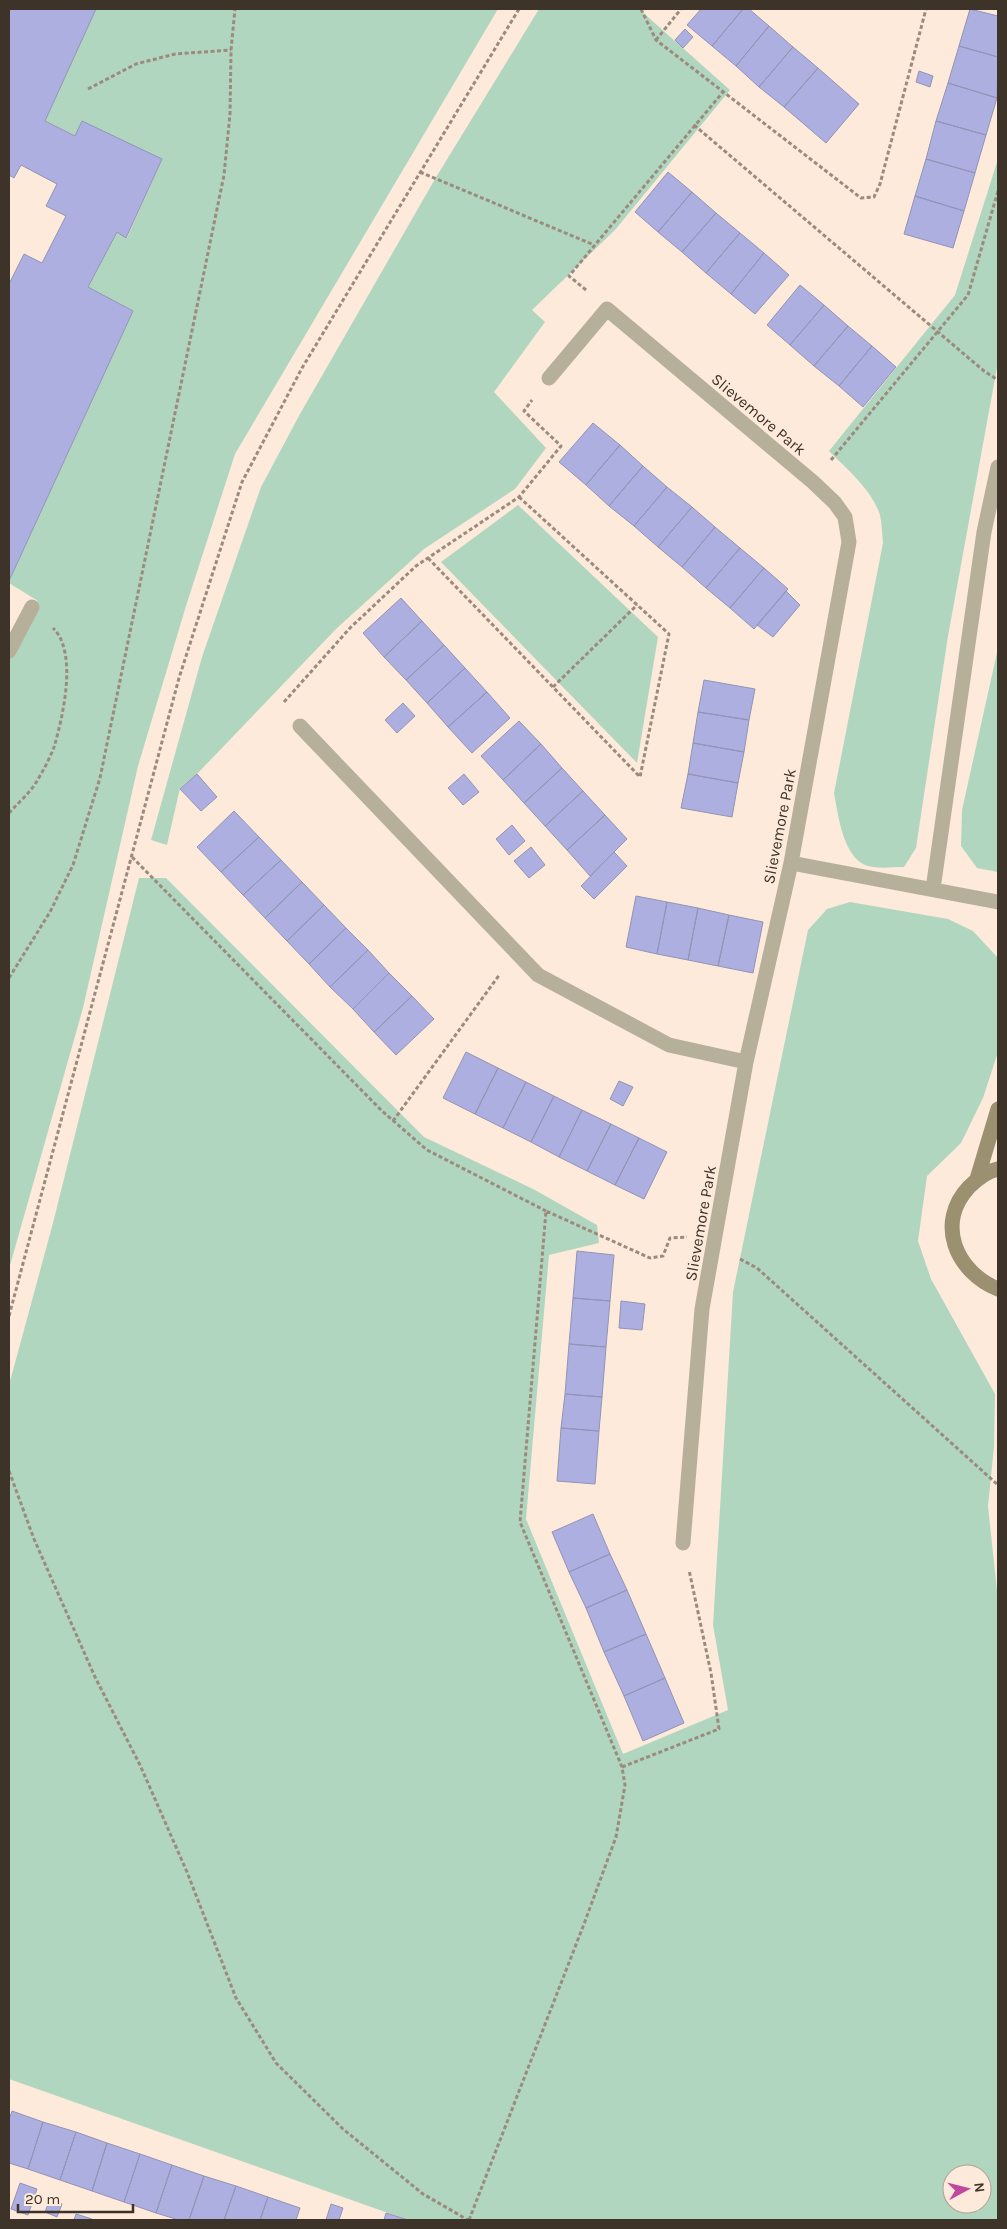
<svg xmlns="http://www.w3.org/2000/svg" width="1007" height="2229" font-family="Karla,sans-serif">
  <rect width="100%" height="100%" fill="#fdeadb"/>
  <!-- green -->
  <path fill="#b1d6c0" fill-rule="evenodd" d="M96,9H498L235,454L186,606L138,766L83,1008L9,1269V658L38,601L9,583V581L133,311L88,287L117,232L127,238L162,159L75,136L45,121Z
    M539,9H639L730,90L615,230L532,310L545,322L494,392L546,448L515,489L424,549L336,629L197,774L180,788L167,845L151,840L202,657L261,487L300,414L435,179Z
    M998,159V362L948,636L916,848L904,867C892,867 879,869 868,866C843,859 838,814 834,793L883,543C882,534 882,524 880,515C872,490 847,469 829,451L955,295Z
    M518,505L658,637L637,763L441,562Z
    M998,648V872L977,868L961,846L962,810Z
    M139,878H166L424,1137L535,1190L597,1225L599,1243L549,1255L526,1519L623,1754L728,1710L713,1625L733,1292L808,930L827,909L850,902L948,919L973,931L998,958V1052L983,1098L961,1143L927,1176L918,1241L931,1279L995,1394L994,1447L988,1506L998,1600V2220H408L9,2079V1385L53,1223ZM952,2174H982V2204H952Z"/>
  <!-- building -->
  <path fill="#acafdf" stroke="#9294b4" d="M9,9H96L45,121L75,136L82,121L162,159L126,238L117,232L88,287L133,311L9,581V284L24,254L42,263L66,216L46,206L57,184L21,165L14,178L9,175Z
    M701,9H743L712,46L687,25Z
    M743,9H749L769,26L736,66L712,46Z
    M970,9L998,16V57L959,46Z
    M769,26L793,47L759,87L736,66Z
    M685,29L693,37L683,48L675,40Z
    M959,46L998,57L997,98L948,83Z
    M793,47L818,68L784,107L759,87Z
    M818,68L859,104L826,143L784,107Z
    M919,71L933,76L930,87L916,82Z
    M948,83L997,98L986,135L936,121Z
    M936,121L986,135L975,173L926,159Z
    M926,159L975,173L964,211L915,196Z
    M668,172L692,192L658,232L635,212Z
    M692,192L716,213L682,252L658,232Z
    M915,196L964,211L953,248L904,234Z
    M716,213L740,233L706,273L682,252Z
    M740,233L764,253L731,294L706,273Z
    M764,253L789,275L755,314L731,294Z
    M800,285L824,305L790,345L767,325Z
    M824,305L848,326L814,366L790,345Z
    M848,326L872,346L839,386L814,366Z
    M872,346L896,367L863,407L839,386Z
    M593,423L620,445L586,485L559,462Z
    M620,445L643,466L609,506L586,485Z
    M643,466L667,487L634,526L609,506Z
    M667,487L692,507L658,547L634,526Z
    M692,507L715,527L682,567L658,547Z
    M715,527L740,548L706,588L682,567Z
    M740,548L764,568L730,608L706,588Z
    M764,568L788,589L754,629L730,608Z
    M786,591L800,605L773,637L757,625Z
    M401,598L422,621L384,657L363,633Z
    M422,621L444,645L406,680L384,657Z
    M444,645L465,668L427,703L406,680Z
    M465,668L487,692L448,727L427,703Z
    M704,680L755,689L749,720L698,712Z
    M487,692L510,718L472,753L448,727Z
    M403,703L415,716L397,733L385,720Z
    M698,712L749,720L744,752L693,743Z
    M519,721L541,744L503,780L481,756Z
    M693,743L744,752L738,783L688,774Z
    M541,744L562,768L524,803L503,780Z
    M562,768L583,791L545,826L524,803Z
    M197,774L217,797L201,811L180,789Z
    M464,774L479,792L463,805L448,788Z
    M688,774L738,783L732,817L681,808Z
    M583,791L605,815L567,850L545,826Z
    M234,811L259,837L221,872L197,847Z
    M605,815L627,839L590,876L567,850Z
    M512,825L525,841L509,855L496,839Z
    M259,837L281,860L243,895L221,872Z
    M531,847L545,865L529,878L514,861Z
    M614,852L627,866L594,899L581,886Z
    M281,860L302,882L265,918L243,895Z
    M302,882L324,905L287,941L265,918Z
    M636,896L667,902L657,954L626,947Z
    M667,902L698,908L688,960L657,954Z
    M324,905L346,928L309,964L287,941Z
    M698,908L729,915L718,966L688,960Z
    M729,915L763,922L753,973L718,966Z
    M346,928L368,950L330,987L309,964Z
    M368,950L389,973L353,1009L330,987Z
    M389,973L412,996L374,1032L353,1009Z
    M412,996L434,1019L396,1055L374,1032Z
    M466,1052L498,1068L475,1114L443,1098Z
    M498,1068L526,1082L503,1128L475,1114Z
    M619,1081L633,1087L623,1106L610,1099Z
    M526,1082L554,1096L531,1142L503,1128Z
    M554,1096L582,1110L559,1157L531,1142Z
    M582,1110L611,1124L587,1171L559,1157Z
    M611,1124L639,1138L615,1185L587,1171Z
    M639,1138L667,1152L644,1199L615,1185Z
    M577,1251L614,1255L610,1301L573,1298Z
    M573,1298L610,1301L606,1347L569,1344Z
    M621,1301L645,1304L642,1330L619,1328Z
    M569,1344L606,1347L602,1397L565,1394Z
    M565,1394L602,1397L599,1431L561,1428Z
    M561,1428L599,1431L595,1484L557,1481Z
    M593,1514L610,1554L569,1572L552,1532Z
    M610,1554L627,1590L586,1608L569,1572Z
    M627,1590L646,1634L604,1652L586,1608Z
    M646,1634L665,1678L624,1696L604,1652Z
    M665,1678L684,1723L643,1741L624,1696Z
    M12,2111L43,2122L28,2169L9,2163V2120Z
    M43,2122L76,2132L60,2180L28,2169Z
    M76,2132L107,2143L92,2191L60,2180Z
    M107,2143L140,2154L124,2202L92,2191Z
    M140,2154L172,2165L156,2213L124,2202Z
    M172,2165L204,2176L189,2220H179L156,2213Z
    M204,2176L236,2186L224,2220H189Z
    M20,2183L37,2189L28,2215L11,2209Z
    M236,2186L268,2197L260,2220H224Z
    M268,2197L300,2208L296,2220H260Z
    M50,2199L62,2204L57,2217L45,2212Z
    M331,2204L343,2208L339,2220H326Z
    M386,2213L408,2220H384Z
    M76,2214L92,2219V2220H74Z"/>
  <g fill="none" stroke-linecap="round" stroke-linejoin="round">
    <!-- path -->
    <path stroke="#9a8b7e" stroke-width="3" stroke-dasharray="4 2.5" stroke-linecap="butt" d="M641,9L656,40L861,198L874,197L880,184L926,9
      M656,40L681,9
      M88,89L136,64L175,54L231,50
      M694,125L984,371L998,380
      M420,172L594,245
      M586,290L569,276L723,92
      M831,460L968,295L998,191
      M428,558L640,777L669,634L519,497
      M553,687L637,605
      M284,702L350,628L416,566L519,497L561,446L524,411L532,400
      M9,813C18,803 30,793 37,781C43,771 50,758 54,747C63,717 78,652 53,628
      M132,857L382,1111L427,1150L546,1211
      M9,978L50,912L73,865L100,778L224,175L230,114L231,50L235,9
      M393,1121L500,974
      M740,1259L757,1268L998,1485
      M9,1316L179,678L242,482L302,368L519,9
      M9,1471L34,1539L95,1677L140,1765L187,1872L236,1998L276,2063L343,2129L423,2194L468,2220
      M622,1767L719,1729L711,1673L689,1570
      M469,2220L584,1924L616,1837L625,1785L622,1767L520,1522L546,1211L650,1258L663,1256L670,1238L687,1237"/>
    <!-- lane -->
    <path stroke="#b6b09a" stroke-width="15" d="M9,651L32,607"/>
    <!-- street -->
    <path stroke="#b6b09a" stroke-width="15" d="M549,378L607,309L813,482L835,503L845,517L849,542L791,863L746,1062L702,1309L683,1543
      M300,726L538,975L669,1045L746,1062
      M791,863L998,902
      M933,889L984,532L998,467"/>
    <!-- secondary -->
    <path stroke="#9b9170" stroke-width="15" d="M998,1169C987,1171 977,1179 969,1187C935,1223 956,1272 998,1289
      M977,1179L998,1109"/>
  </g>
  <g text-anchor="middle" stroke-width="4.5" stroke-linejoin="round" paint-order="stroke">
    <!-- street labels -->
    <g font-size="16" fill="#3e3328" stroke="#fdeadb">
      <text transform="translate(759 414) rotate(40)" y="6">Slievemore Park</text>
      <text transform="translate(779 826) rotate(-79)" y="6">Slievemore Park</text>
      <text transform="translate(700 1223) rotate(-80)" y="6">Slievemore Park</text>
    </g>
  </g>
  <!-- border -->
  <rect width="1007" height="2229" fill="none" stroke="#3e3328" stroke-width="20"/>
  <!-- north arrow -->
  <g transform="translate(967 2189) rotate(83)"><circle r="24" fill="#fdeadb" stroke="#b1a193"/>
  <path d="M0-4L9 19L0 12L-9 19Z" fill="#c049a0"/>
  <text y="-8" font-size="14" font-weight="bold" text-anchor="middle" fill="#3e3328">N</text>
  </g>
  <!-- scale -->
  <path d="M18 2204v8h115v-8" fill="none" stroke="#3e3328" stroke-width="2.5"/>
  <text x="25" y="2204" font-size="15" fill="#3e3328" stroke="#fdeadb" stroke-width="4" paint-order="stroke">20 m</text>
</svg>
